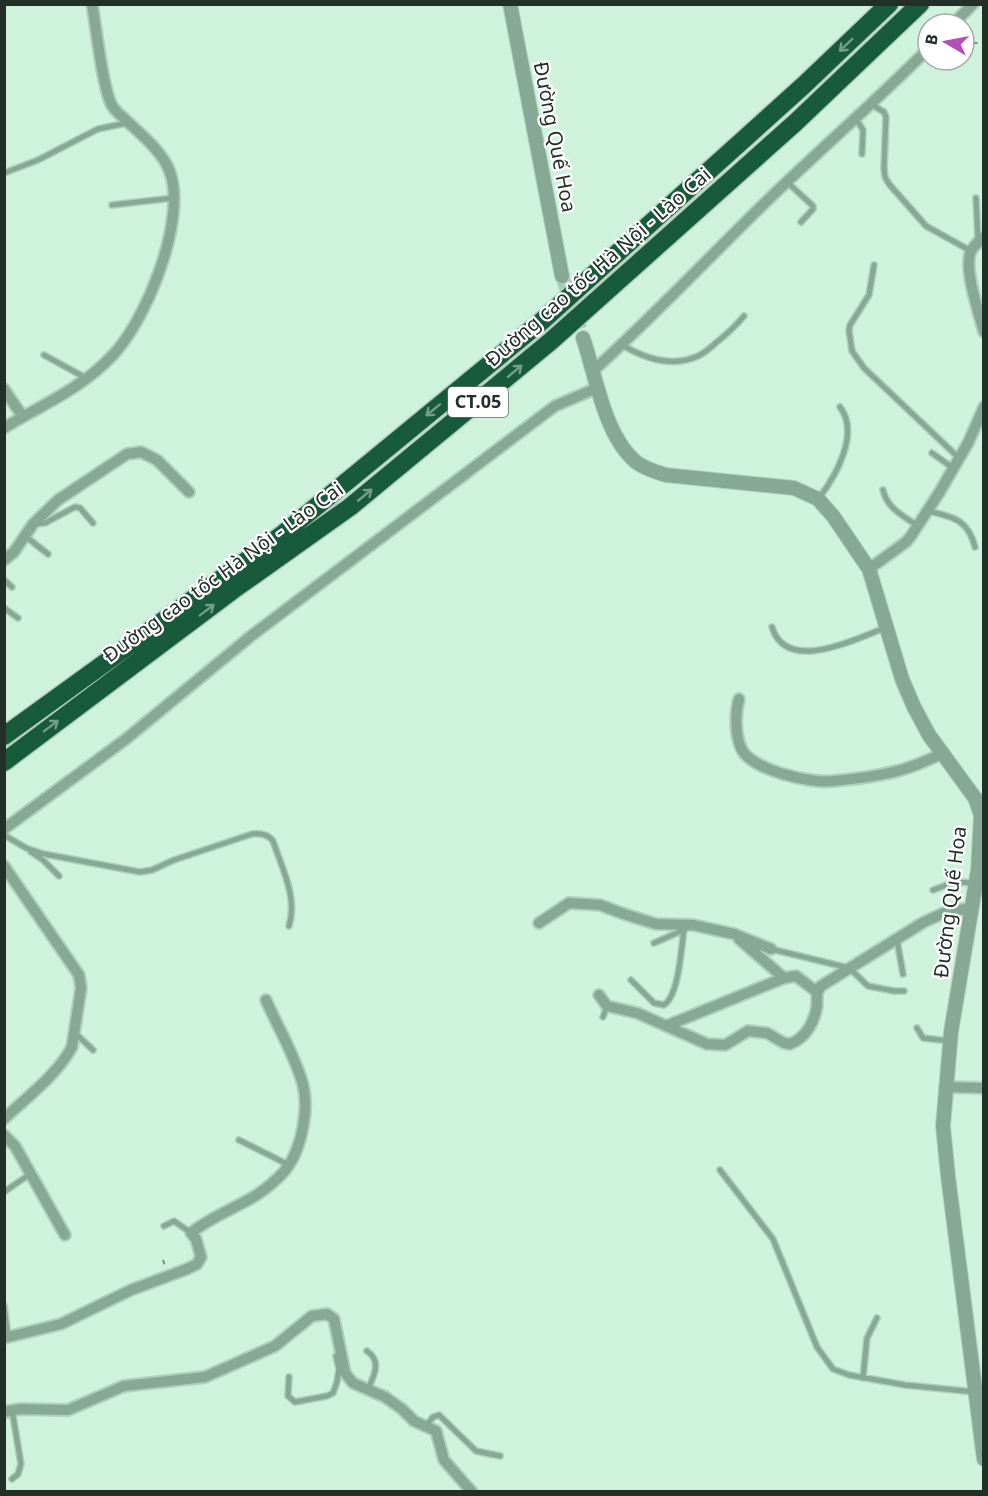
<svg xmlns="http://www.w3.org/2000/svg" width="988" height="1496" font-family="'Noto Sans',sans-serif">
  <rect width="100%" height="100%" fill="#cff2dd"/>
  <g fill="none" stroke-linecap="round" stroke-linejoin="round">
    <!-- tertiary-tunnel -->
    <path stroke="#adcbb9" stroke-width="14" stroke-dasharray="14 7" stroke-linecap="butt" d="M562,276L583,338"/>
    <defs>
      <path id="service" d="M872,105L884,112L886,117L884,168L885,177L889,184L926,226L971,251
        M856,119L863,130L862,154
        M4,173L38,160L98,129L127,123
        M787,182L813,206V209L801,222
        M976,198L978,240
        M112,205L173,198
        M874,265L869,295L850,325L849,330L852,351L864,368L959,458
        M622,345C644,358 672,368 698,356C705,353 711,347 717,342C728,333 735,327 744,316
        M44,355L86,378
        M932,453L953,468
        M883,490C887,508 903,516 918,526
        M819,498C836,476 860,433 840,407
        M928,511C953,517 968,519 975,547
        M35,524L45,523L75,507L80,508L93,523
        M25,536L48,554
        M4,580L12,587
        M4,608L18,618
        M772,627C786,675 858,638 887,627
        M4,835L26,848L44,854L140,872L152,870L174,860L252,834C260,833 268,834 273,841C282,868 298,898 289,926
        M31,852L43,860L59,876
        M933,890L955,882L974,883
        M897,940L903,974
        M654,943L686,929
        M771,949L849,968L868,986L894,991H904
        M631,980L654,1003L664,1005C679,995 681,949 684,930
        M603,1017L607,1006
        M917,1028L923,1038L949,1041
        M76,1034L93,1050
        M239,1140L289,1165
        M720,1170L773,1239L817,1347L833,1369L849,1375L905,1385L975,1392L984,1389
        M4,1192L30,1174
        M164,1226L174,1221L191,1233
        M4,1306L8,1336
        M367,1351C382,1361 374,1376 368,1389
        M289,1377L288,1396L295,1402L327,1396L333,1393L337,1382L339,1369L336,1356
        M863,1378L867,1338L877,1318
        M12,1410L21,1464L18,1474L12,1479
        M426,1426L433,1417L439,1415L476,1451L500,1456"/>
      <path id="minor" d="M953,24L973,4
        M984,237C979,241 974,246 971,251C963,267 979,314 984,332
        M594,370C655,315 712,254 771,197C823,147 877,100 928,49
        M4,389L23,417
        M4,428C40,406 82,388 111,357C146,322 187,220 170,172C163,153 143,136 129,123C124,118 117,113 113,107C103,94 96,25 92,4
        M4,560L14,552L33,524L58,500L127,454L141,452L157,460L189,492
        M869,569L906,542L911,536L939,493L968,443L984,407
        M739,699C735,713 735,734 741,748C750,770 812,784 833,781C854,779 881,776 901,770C916,766 930,759 944,753
        M4,829L126,739L251,636L555,406L597,388
        M4,866L79,975L81,988L72,1047C57,1075 27,1097 4,1119
        M539,923L569,903L600,905L624,914L656,924L693,925L734,934L771,949
        M739,939L784,978
        M599,995L607,1006L637,1013L707,1044L725,1045L748,1031L767,1033L784,1043L790,1044C806,1038 815,1021 817,1005C817,997 816,993 821,986L924,922L946,912L972,908
        M666,1026L784,978L796,976L817,992
        M945,1087L984,1088
        M4,1135L15,1146L65,1235
        M4,1338L61,1324L131,1290L187,1269L197,1264L201,1257L196,1239L191,1233C210,1217 234,1209 255,1196C266,1189 282,1176 289,1165C302,1145 309,1108 303,1085C295,1055 278,1028 266,1000
        M4,1412L20,1409L68,1410L124,1386L205,1377L275,1346L312,1316L327,1314L334,1319L345,1373L353,1383L385,1397L402,1409L414,1421L436,1431L444,1460L472,1492"/>
      <path id="tertiary" d="M510,4L562,276
        M583,338C596,376 604,435 636,462C645,469 656,472 666,475L794,488L818,499L833,516L869,569L902,679L914,707L929,735L975,798L981,815L978,870L951,1032L943,1126L948,1176L984,1459"/>
      <path id="motorway" d="M4,736L283,534L542,321L804,85L889,4
        M4,762L233,590L350,507L551,341L796,122L920,4"/>
    </defs>
    <!-- service casing -->
    <use href="#service" stroke="#b0cfbc" stroke-width="8"/>
    <!-- minor casing -->
    <use href="#minor" stroke="#b0cfbc" stroke-width="14"/>
    <!-- tertiary casing -->
    <use href="#tertiary" stroke="#b0cfbc" stroke-width="16"/>
    <!-- motorway casing -->
    <use href="#motorway" stroke="#b0cfbc" stroke-width="21"/>
    <!-- path -->
    <path stroke="#768d7f" stroke-width="2" stroke-dasharray="4.5 4.5" stroke-linecap="butt" d="M964,43H983
      M163,1260L165,1266"/>
    <!-- service -->
    <use href="#service" stroke="#86a894" stroke-width="5"/>
    <!-- minor -->
    <use href="#minor" stroke="#86a894" stroke-width="10"/>
    <!-- tertiary -->
    <use href="#tertiary" stroke="#86a894" stroke-width="14"/>
    <!-- motorway -->
    <use href="#motorway" stroke="#185b3c" stroke-width="18"/>
  </g>
  <!-- one-way arrows -->
  <defs><path id="oneway-shaft" d="M-6 0H5M1.5-3L5.5 0L1.5 3" fill="none" stroke-width="1.6" stroke-linecap="round" stroke-linejoin="round" transform="scale(1.5)"/></defs>
  <g stroke="#749d8a">
    <use href="#oneway-shaft" transform="translate(846 45) rotate(136)"/>
    <use href="#oneway-shaft" transform="translate(515 371) rotate(-40)"/>
    <use href="#oneway-shaft" transform="translate(433 410) rotate(141)"/>
    <use href="#oneway-shaft" transform="translate(365 495) rotate(-40)"/>
    <use href="#oneway-shaft" transform="translate(207 610) rotate(-37)"/>
    <use href="#oneway-shaft" transform="translate(51 726) rotate(-37)"/>
  </g>
  <g text-anchor="middle" stroke-width="4.5" stroke-linejoin="round" paint-order="stroke">
    <!-- shield labels -->
    <rect fill="#fff" stroke="#656e68" stroke-width="1.5" x="448" y="387" width="60" height="30" rx="4.5"/>
    <g font-size="18" font-weight="bold" fill="#233028">
      <text x="478" y="408">CT.05</text>
    </g>
    <!-- street labels -->
    <g font-size="20" fill="#233028" stroke="#fff">
      <text transform="translate(555 137) rotate(79)" y="7">Đường Quế Hoa</text>
      <text transform="translate(598 267) rotate(-41)" y="7">Đường cao tốc Hà Nội - Lào Cai</text>
      <text transform="translate(223 572) rotate(-36)" y="7">Đường cao tốc Hà Nội - Lào Cai</text>
      <text transform="translate(950 902) rotate(-83)" y="7">Đường Quế Hoa</text>
    </g>
  </g>
  <!-- border -->
  <rect width="988" height="1496" fill="none" stroke="#233028" stroke-width="12"/>
  <!-- north arrow -->
  <g transform="translate(946 42) rotate(280)"><circle r="28" fill="#ffffff" stroke="#a7aca9" stroke-width="1.5"/>
  <path d="M0-4.5L10 22L0 15L-10 22Z" fill="#b150b9"/>
  <text y="-9" font-size="16" font-weight="bold" text-anchor="middle" fill="#233028">B</text>
  </g>
</svg>
